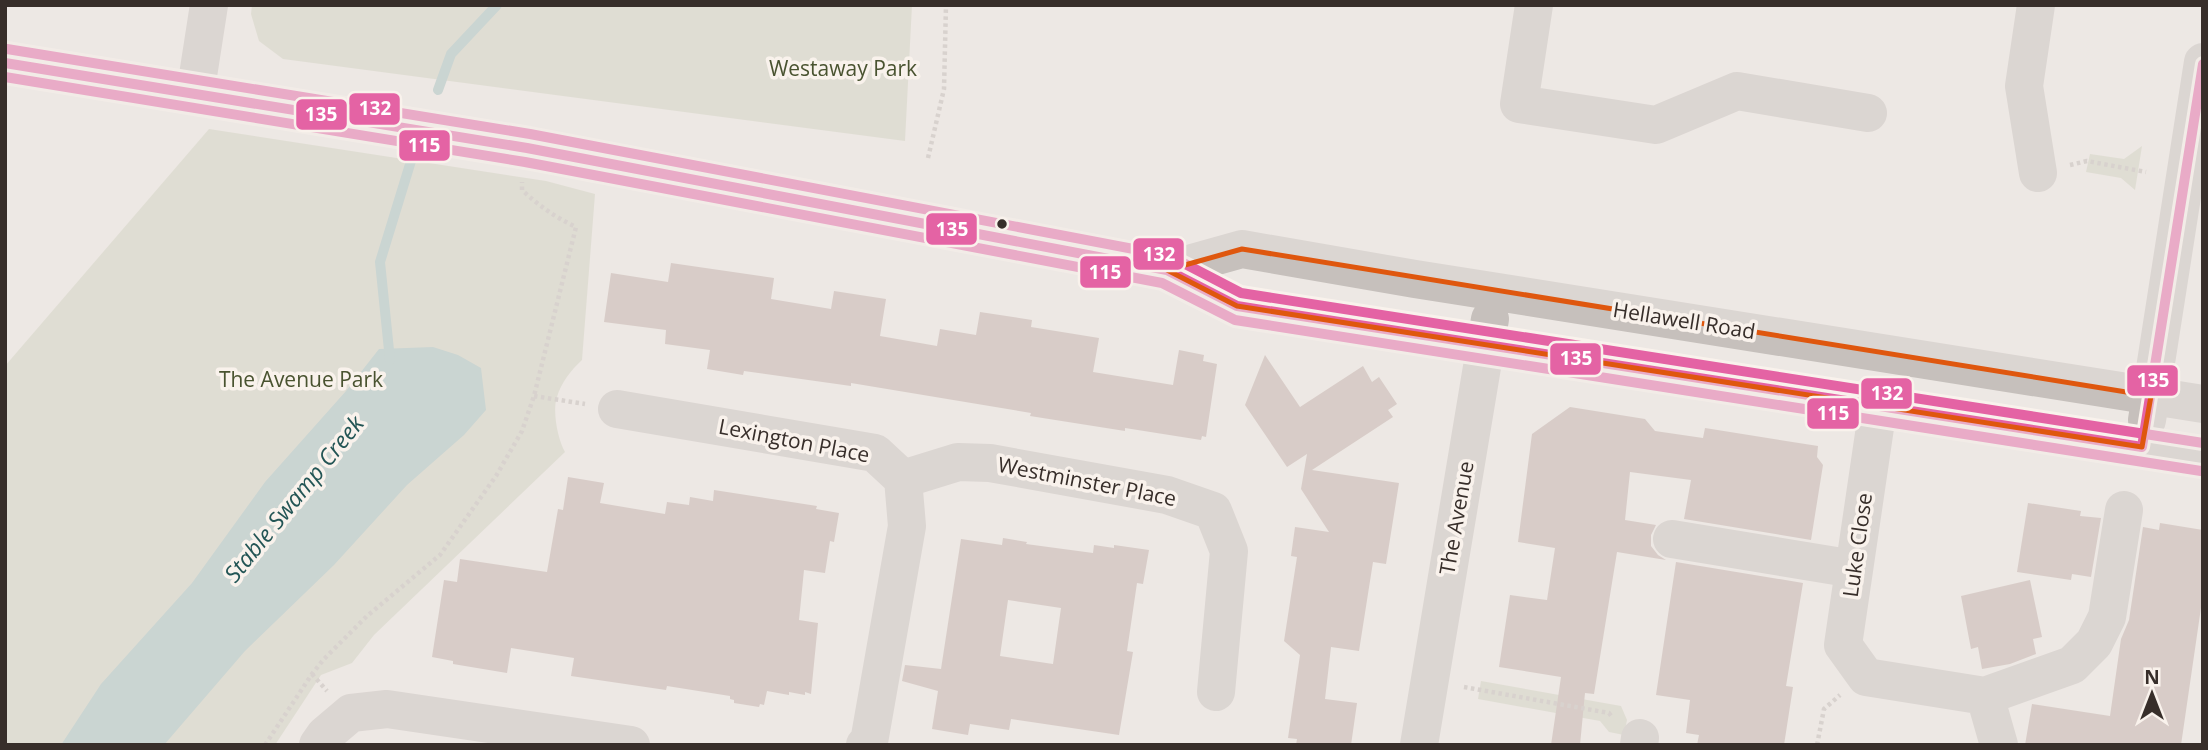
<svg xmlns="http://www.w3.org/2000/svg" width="2208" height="750" font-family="'Open Sans',sans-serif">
  <rect width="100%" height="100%" fill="#ede8e4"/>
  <!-- green -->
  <path fill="#cfd1bf" d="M252,5H912L905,141L283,59L259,41L251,14Z
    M209,129L546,181L595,194L582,360C571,370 561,383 557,397C552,411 558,440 565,452L374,635L352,663L321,675L275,745H5V366Z
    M2142,146L2135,190L2121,178L2086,172L2090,154L2124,159Z
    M1481,681L1621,706L1627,720L1624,735L1609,732L1600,721L1478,699Z"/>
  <!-- water -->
  <path fill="#a1bebc" d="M433,347L458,355L481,368L486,410L464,435L407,485L334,565L245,651L164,745H61L101,684L192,583L265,482L346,391L379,349Z"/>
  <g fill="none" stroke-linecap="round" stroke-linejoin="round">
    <!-- stream -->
    <path stroke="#a1bebc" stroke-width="10" d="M438,90L451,54L497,5
      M390,360L380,262L411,161"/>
  </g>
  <!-- building -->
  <path fill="#bfaca6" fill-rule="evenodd" d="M671,263L774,278L771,299L831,309L834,291L886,299L880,336L937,346L940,329L976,335L980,312L1032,320L1031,327L1099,338L1093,372L1173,385L1179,350L1204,355L1203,361L1217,364L1206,437L1202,436L1201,440L1125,428V431L1030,416L1031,413L851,383V386L744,371L743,375L707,369L710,350L665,344L666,330L604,322L611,273L668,282Z
    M1265,355L1300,407L1363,366L1372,382L1379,377L1397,404L1388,410L1393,417L1312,470L1399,483L1386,564L1373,562L1359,651L1331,647L1325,699L1357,703L1351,745H1296L1297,739L1288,738L1300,655L1284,641L1297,557L1291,556L1295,527L1329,532L1301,489L1307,454L1287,467L1245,405Z
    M1570,407L1645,419L1655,431L1703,438L1705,428L1818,446L1817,457L1823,465L1811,540L1684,519L1691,480L1630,472L1625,520L1656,525L1651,535V546L1658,555L1666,560L1617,552L1594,694L1585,693L1580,745H1551L1561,677L1499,667L1510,595L1547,600L1555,548L1518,542L1532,434Z
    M568,477L604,483L600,503L665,514L667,502L689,505L690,497L713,501L714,490L817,506L816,509L839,513L834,542L830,541L825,573L804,570L799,620L818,623L811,694L805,692V695L789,692V695L767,691L764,705L760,704L759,707L734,703V700L730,699V696L667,686L666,690L571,676L574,658L511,648L507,673L453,664V661L432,657L444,580L457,582L460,559L547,572L558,509L563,510Z
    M2028,503L2081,511L2080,516L2101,518L2091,577L2072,574L2071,580L2017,572Z
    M2160,523L2203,530V594L2181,745H2025L2032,704L2110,716L2121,639L2129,620L2143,527L2159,530Z
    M1003,538L1027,542L1026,544L1093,553L1094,545L1114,548V545L1149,550L1143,584L1137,583L1127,651L1133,652L1119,735L1011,719L1009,730L970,724L968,735L932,729L938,691L902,681L905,665L941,669L961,539L1002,545ZM1008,600L1061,608L1053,664L1000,656Z
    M1676,562L1803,583L1786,686L1793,687L1784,745H1697L1699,735L1686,733L1690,700L1656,695Z
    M2030,580L2042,637L2033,639L2036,654L2010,664L1982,669L1978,647L1971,649L1961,596Z"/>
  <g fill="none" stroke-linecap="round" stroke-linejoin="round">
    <!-- path -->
    <path stroke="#bfb8b4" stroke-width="4.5" stroke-dasharray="3.5 3.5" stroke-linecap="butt" d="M928,158L944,89L946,5
      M2070,165L2087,161L2146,172
      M534,396L585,404
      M312,674L327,691
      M1464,687L1609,713L1612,717
      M265,745L312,674L324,659L367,616L440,555L496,476L522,431L534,396L576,227C555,217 539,206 522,190V182
      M1817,745L1824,709L1840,695"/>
    <!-- minor -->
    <path stroke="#c6c0bc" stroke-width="38" d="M1534,5L1519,104L1656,125L1737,91L1868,113
      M2036,5L2024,86L2038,173
      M5,63L527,148L1167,270L1237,306L2203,457
      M195,95L209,5
      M1167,270L1242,249L1415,279L2203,404
      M1878,407L1843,645L1866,677L1985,696L1999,745
      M617,409L875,453L903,479L907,526L869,742L865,745
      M2147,420L2203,62
      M903,479L958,462L990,463L1167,495L1213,511L1229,551L1216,692
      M1672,539L1854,569
      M1985,696L2072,665L2094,643L2107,617L2124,510
      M318,745L325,735L351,713L387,709L631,745
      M1419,745L1490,319
      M1639,745L1640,738"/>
    <defs>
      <path id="bus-1" d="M5,63L527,148L1167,270L1237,306L2142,447L2203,64"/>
      <path id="bus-2" d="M5,77L525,162L1162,283L1235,320L2201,471"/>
      <path id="bus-3" d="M7,49L530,134L1170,256L1241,293L2203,443"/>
    </defs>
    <!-- bus-1 casing -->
    <use href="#bus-1" stroke="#f9f2ec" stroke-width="16"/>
    <!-- bus-2 casing -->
    <use href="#bus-2" stroke="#f9f2ec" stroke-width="16"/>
    <!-- bus-3 casing -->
    <use href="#bus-3" stroke="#f9f2ec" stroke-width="16"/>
    <!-- bus-1 -->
    <use href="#bus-1" stroke="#e463a4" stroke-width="10"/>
    <!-- bus-2 -->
    <use href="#bus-2" stroke="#e463a4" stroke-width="10"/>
    <!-- bus-3 -->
    <use href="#bus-3" stroke="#e463a4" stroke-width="10"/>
  </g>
  <!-- marked area -->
  <path d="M0 0H2208V750H0ZM1242,249L2151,396L2142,447L1237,306L1167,270Z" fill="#ede8e4" fill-opacity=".55" fill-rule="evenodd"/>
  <path fill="none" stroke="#df570e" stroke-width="5" stroke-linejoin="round" d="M1242,249L2151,396L2142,447L1237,306L1167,270Z"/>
  <!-- markers -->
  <circle fill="#372e2a" stroke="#f9f2ec" stroke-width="2.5" cx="1002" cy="224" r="6"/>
  <g text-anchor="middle" stroke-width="7" stroke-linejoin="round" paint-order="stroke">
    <!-- park labels -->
    <g font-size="21" fill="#495330" stroke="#f9f2ec">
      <text x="843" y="76">Westaway Park</text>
      <text x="301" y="387">The Avenue Park</text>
    </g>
    <!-- street labels -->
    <g font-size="21" fill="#372e2a" stroke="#f9f2ec">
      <text transform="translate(1684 321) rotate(9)" y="7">Hellawell Road</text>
      <text transform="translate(794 441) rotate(11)" y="7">Lexington Place</text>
      <text transform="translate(1087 482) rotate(11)" y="7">Westminster Place</text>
      <text transform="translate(1457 518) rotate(-80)" y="7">The Avenue</text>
      <text transform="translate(1858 545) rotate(-82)" y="7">Luke Close</text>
    </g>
    <!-- water labels -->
    <g font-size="23" font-style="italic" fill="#235555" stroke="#f9f2ec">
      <text transform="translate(294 499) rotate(-51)" y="8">Stable Swamp Creek</text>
    </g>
  </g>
  <g stroke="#f9f2ec" stroke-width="2.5">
    <rect x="348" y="92" width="53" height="34" rx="7" fill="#e463a4"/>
    <rect x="295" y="98" width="53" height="33" rx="7" fill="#e463a4"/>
    <rect x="398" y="129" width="53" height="33" rx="7" fill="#e463a4"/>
    <rect x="925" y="212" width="53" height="34" rx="7" fill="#e463a4"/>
    <rect x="1132" y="237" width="53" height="34" rx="7" fill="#e463a4"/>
    <rect x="1079" y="255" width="53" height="34" rx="7" fill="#e463a4"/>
    <rect x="1549" y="342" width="53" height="34" rx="7" fill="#e463a4"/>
    <rect x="2126" y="364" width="53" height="33" rx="7" fill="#e463a4"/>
    <rect x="1860" y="377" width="53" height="33" rx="7" fill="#e463a4"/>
    <rect x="1806" y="397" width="54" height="33" rx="7" fill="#e463a4"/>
  </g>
  <g font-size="19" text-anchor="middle" font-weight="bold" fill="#fff">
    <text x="375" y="115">132</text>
    <text x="321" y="121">135</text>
    <text x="424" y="152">115</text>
    <text x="952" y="236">135</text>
    <text x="1159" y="261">132</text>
    <text x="1105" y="279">115</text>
    <text x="1576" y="365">135</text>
    <text x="2153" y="387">135</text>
    <text x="1887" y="400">132</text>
    <text x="1833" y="420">115</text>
  </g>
  <!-- border -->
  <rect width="2208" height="750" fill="none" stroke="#372e2a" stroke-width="14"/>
  <!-- north arrow -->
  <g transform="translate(2152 694)" stroke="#f9f2ec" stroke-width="5" paint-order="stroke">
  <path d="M0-5L12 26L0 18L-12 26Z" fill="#372e2a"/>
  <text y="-10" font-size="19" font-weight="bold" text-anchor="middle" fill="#372e2a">N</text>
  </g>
</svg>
